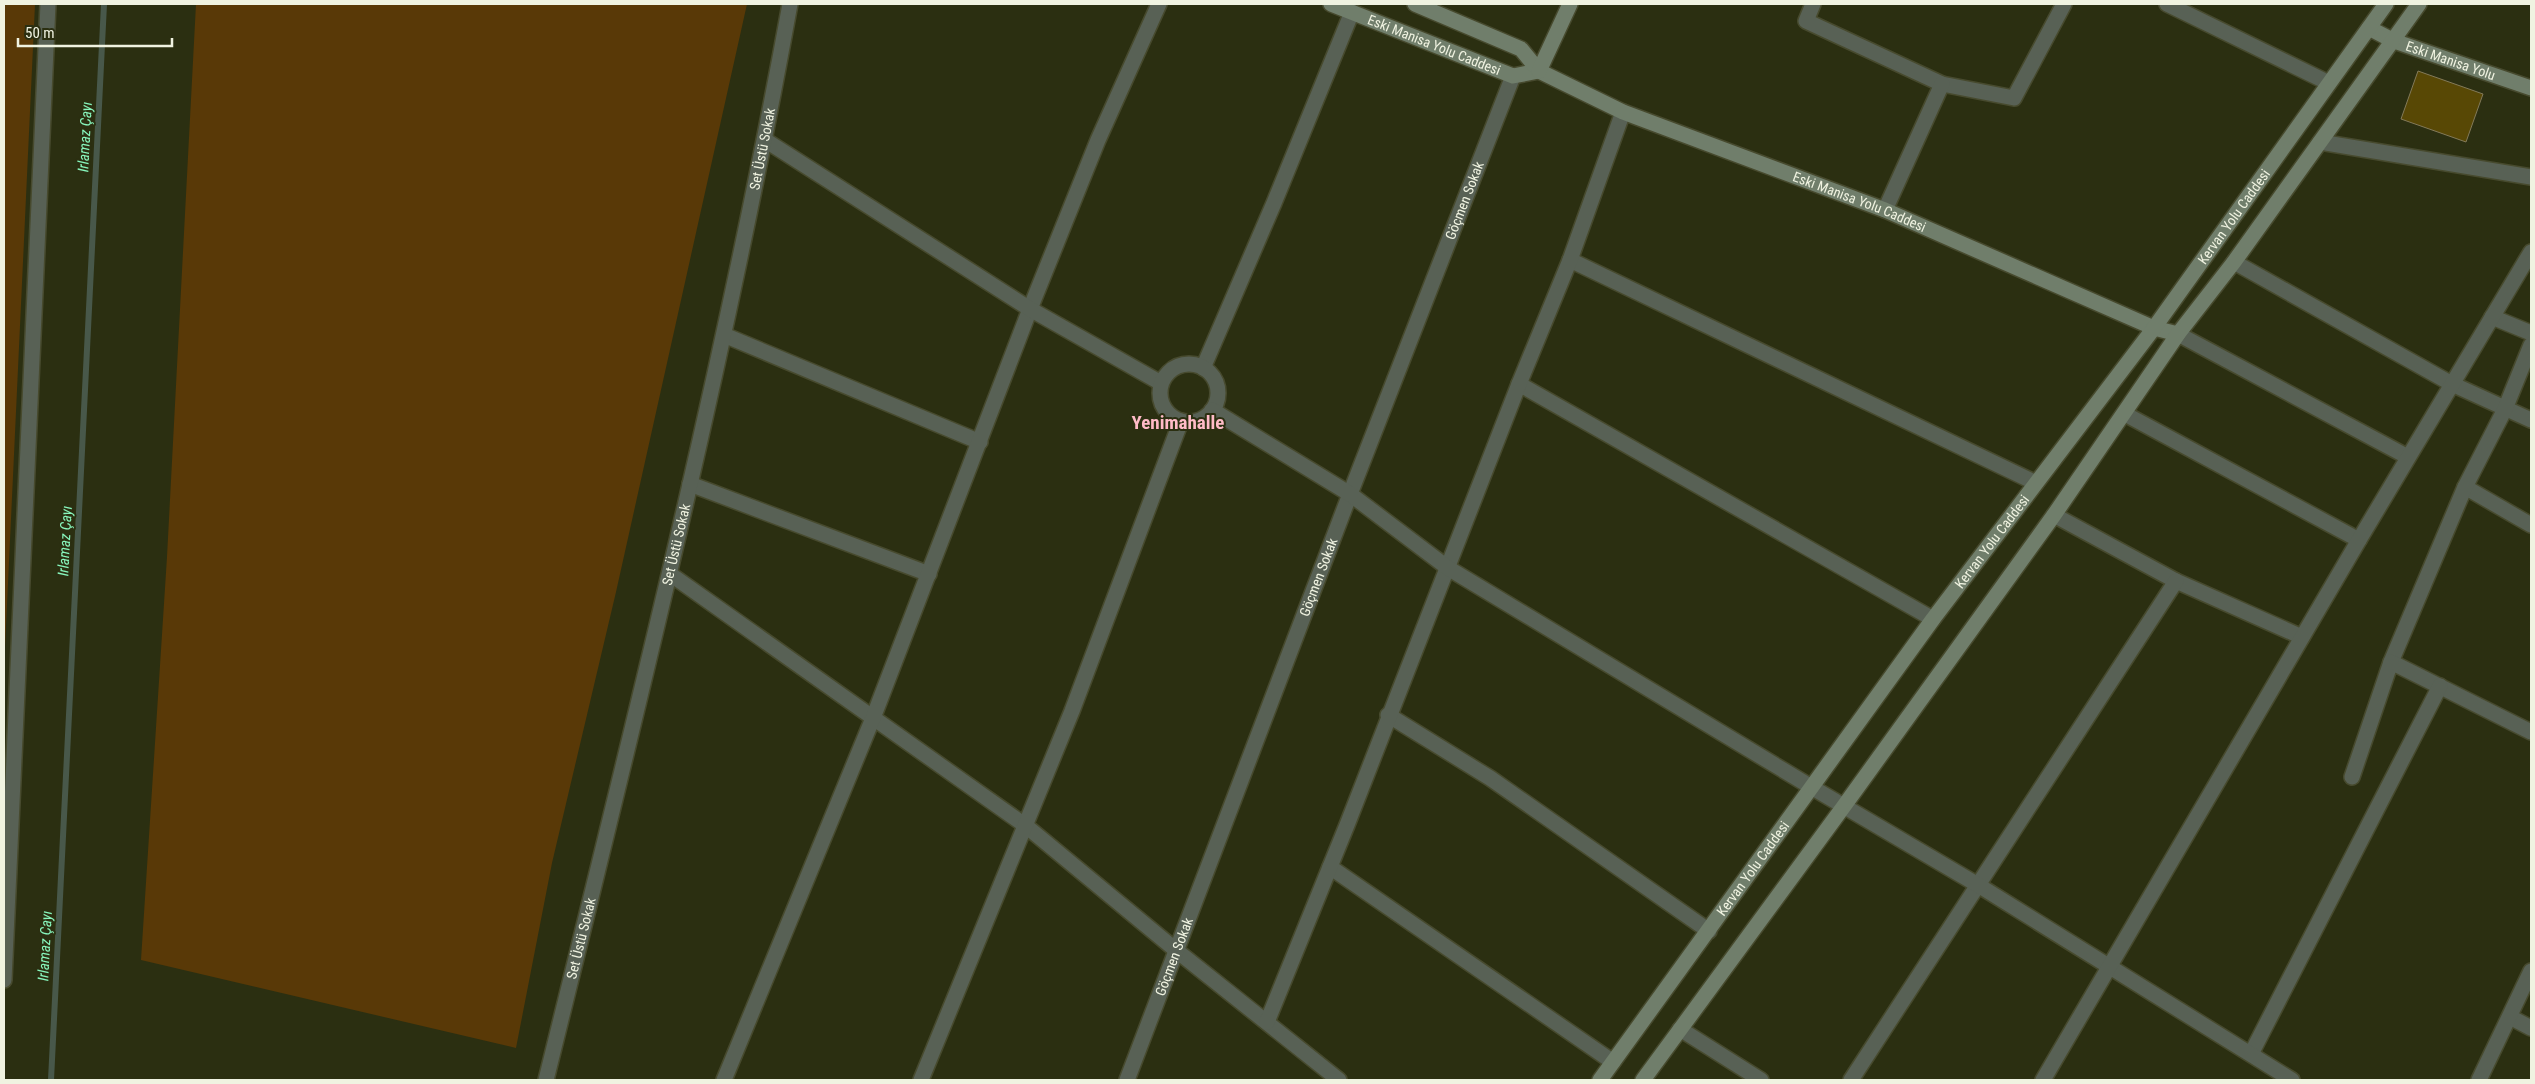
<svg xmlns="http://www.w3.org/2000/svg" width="2535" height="1084" font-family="'Roboto Condensed',sans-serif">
  <rect width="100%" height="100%" fill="#2b2f11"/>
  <!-- green -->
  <path fill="#593907" d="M4,4H35L4,669Z
    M196,4H747L616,592L552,863L516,1048L141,960L167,557Z"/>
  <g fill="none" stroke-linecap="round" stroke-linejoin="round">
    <!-- stream -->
    <path stroke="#48584a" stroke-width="6" d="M51,1080L104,4"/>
  </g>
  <!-- building -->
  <path fill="#584805" stroke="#837a59" d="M2418,71L2483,94L2466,142L2401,119Z"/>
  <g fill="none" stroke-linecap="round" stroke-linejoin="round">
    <defs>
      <g id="minor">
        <path d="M1813,4L1806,21L1942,84L2014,98L2064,4"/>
        <path d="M2167,4L2329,83"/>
        <path d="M2320,142L2531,177"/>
        <path d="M1885,210L1942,84"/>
        <path d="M1570,260L2036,483"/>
        <path d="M2234,262L2452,384L2531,420"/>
        <path d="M2492,317L2531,333"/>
        <path d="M2178,334L2408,457"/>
        <path d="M724,335L980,442"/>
        <path d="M1203,368L1274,203L1352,12"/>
        <path d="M1519,384L1933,619"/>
        <path d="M2125,414L2359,540"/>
        <path d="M690,484L929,574"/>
        <path d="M2465,487L2531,525"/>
        <path d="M2054,515L2176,581L2302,637"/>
        <path d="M670,574L1026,826L1177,951L1339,1080"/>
        <path d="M2391,662L2465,487L2505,409L2531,345"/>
        <path d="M1388,715L1490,778L1709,931"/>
        <path d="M2352,777L2391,662L2531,732"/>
        <path d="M1330,867L1613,1062"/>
        <path d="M2510,1017L2531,1028"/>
        <path d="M1267,1022L1347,825L1519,384L1570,260L1623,112"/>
        <path d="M1680,1029L1761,1080"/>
        <path d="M2251,1054L2440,686"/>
        <path d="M724,1080L873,718L1030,309L1098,140L1159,4"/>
        <path d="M921,1080L1072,711L1181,421"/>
        <path id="s1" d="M1127,1080L1350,494L1513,76"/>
        <path d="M1851,1080L2176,581"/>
        <path d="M2479,1080L2531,971"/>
      </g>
      <g id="tertiary">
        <path d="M765,140L1030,309L1161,383"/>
        <circle cx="1189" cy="393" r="29"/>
        <path d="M1212,410L1350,494L1448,568L1813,788L1978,885L2292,1080"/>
        <path d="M4,980L48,4"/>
        <path id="s2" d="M546,1080C634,723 724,366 790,4"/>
        <path d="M2043,1080L2359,540L2531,252"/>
      </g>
      <g id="secondary">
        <path id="s3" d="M1331,4L1513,76L1539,71"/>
        <path id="s4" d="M1415,4L1521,49L1539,71L1623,112L1885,210L2154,328L2178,334"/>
        <path id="s5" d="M2369,28L2394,41L2531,88"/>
        <path d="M1539,71L1570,4"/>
        <path id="s6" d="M1600,1080L1933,619L2154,328L2386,4"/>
        <path d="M1643,1080L1844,806L2054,515L2178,334L2234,262L2419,4"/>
      </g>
    </defs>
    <!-- minor casing -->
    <use href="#minor" stroke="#474a2e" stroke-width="18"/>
    <!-- tertiary casing -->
    <use href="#tertiary" stroke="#474a2e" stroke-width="18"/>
    <!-- secondary casing -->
    <use href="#secondary" stroke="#474a2e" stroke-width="18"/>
    <!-- minor -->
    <use href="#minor" stroke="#586155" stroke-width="15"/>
    <!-- tertiary -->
    <use href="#tertiary" stroke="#586155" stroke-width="15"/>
    <!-- secondary -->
    <use href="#secondary" stroke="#707e6b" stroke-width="15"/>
  </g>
  <g text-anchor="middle" stroke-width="4" stroke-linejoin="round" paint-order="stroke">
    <!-- street labels -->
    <g font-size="14" fill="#f0f3e1" stroke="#2b2f11">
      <text dy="5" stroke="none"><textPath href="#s3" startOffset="111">Eski Manisa Yolu Caddesi</textPath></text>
      <text dy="5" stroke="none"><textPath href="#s5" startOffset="88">Eski Manisa Yolu</textPath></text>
      <text dy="5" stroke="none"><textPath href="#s2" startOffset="956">Set Üstü Sokak</textPath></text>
      <text dy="5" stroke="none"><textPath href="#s1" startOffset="942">Göçmen Sokak</textPath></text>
      <text dy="5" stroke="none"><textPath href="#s4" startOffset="490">Eski Manisa Yolu Caddesi</textPath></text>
      <text dy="5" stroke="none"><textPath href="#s6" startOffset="1071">Kervan Yolu Caddesi</textPath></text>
      <text dy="5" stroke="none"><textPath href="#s6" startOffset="666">Kervan Yolu Caddesi</textPath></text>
      <text dy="5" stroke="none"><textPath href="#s2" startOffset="551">Set Üstü Sokak</textPath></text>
      <text dy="5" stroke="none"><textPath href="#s1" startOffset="538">Göçmen Sokak</textPath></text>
      <text dy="5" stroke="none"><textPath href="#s6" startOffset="261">Kervan Yolu Caddesi</textPath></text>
      <text dy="5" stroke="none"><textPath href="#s2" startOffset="146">Set Üstü Sokak</textPath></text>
      <text dy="5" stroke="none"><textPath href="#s1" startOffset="132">Göçmen Sokak</textPath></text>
    </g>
    <!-- water labels -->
    <g font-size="15" font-style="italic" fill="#88f6bd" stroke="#2b2f11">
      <text transform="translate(85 137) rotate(-87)" y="5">Irlamaz Çayı</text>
      <text transform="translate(65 541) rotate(-87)" y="5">Irlamaz Çayı</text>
      <text transform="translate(45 946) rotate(-87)" y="5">Irlamaz Çayı</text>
    </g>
    <!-- district labels -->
    <g font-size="19" font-weight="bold" fill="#ffbbc7" stroke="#2b2f11">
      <text x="1178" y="429">Yenimahalle</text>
    </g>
  </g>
  <!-- border -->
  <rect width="2535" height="1084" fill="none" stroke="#f0f3e1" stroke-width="10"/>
  <!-- scale -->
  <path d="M18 38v8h154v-8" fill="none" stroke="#f0f3e1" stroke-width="2.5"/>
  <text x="25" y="38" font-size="15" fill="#f0f3e1" stroke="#2b2f11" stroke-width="4" paint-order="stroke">50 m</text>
</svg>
